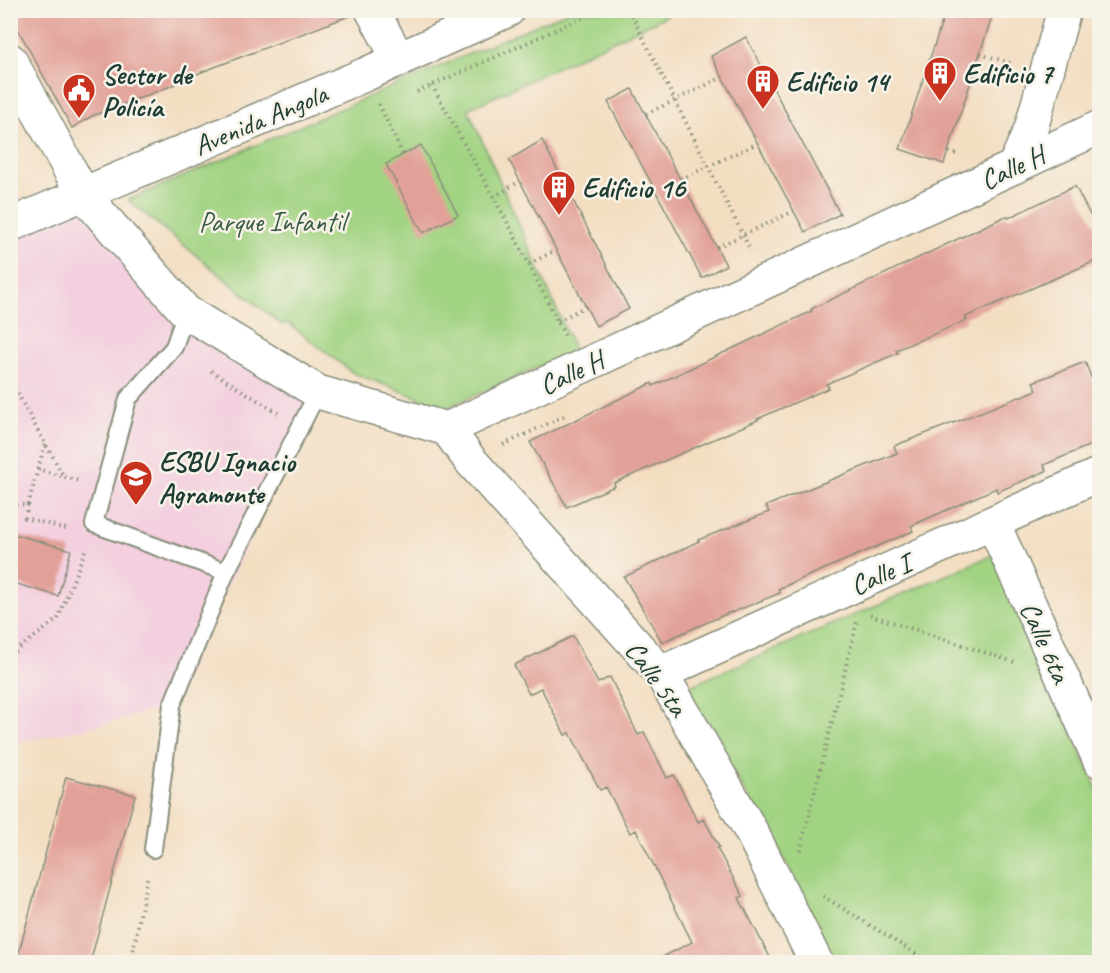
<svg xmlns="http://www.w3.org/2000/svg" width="1110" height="973" font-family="Caveat,sans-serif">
  <rect width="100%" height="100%" fill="#f7f3e8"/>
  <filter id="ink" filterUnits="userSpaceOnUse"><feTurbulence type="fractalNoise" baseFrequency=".0167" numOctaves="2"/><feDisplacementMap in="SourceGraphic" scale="12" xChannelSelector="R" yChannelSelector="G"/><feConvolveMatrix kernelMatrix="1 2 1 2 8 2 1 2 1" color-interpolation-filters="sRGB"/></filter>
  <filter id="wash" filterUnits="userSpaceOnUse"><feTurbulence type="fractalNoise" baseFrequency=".008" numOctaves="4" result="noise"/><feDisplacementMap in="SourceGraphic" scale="24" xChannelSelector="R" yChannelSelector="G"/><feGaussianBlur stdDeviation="1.35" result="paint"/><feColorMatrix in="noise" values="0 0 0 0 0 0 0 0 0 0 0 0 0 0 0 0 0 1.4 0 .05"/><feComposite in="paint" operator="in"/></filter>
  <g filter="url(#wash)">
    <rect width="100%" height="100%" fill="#f3dec2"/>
    <!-- built -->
    <path fill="#f3cfdf" d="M83,194L186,312L318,392L172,705L88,728L11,743V225Z"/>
    <!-- green -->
    <path fill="#a2d382" stroke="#60885b" stroke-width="1.5" d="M569,11H677L468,109L575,351L446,408L353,373L288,323L282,325L128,200Z
      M995,554L1099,794V962H831L794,877L685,688Z"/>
    <g id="blocks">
      <!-- building -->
      <path fill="#e2a198" d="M10,10H353L354,14L199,73L166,88L92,116L72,128L20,33L10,16Z
        M946,10H994L944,164L900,149Z
        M746,37L840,214L805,232L711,56Z
        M632,89L726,265L702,278L608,102Z
        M542,140L629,309L596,326L509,160Z
        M421,145L458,215L423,233L386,164Z
        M1075,186L1100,234V259L965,317L967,320L896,350L898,353L826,384L829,388L757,419L758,420L614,483L615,486L567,507L530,442L652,383L653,386L723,353L812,311L811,309L1006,216L1008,218Z
        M1085,362L1100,399V441L1044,465L1046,471L997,492L996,488L911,526L913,531L778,589L780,593L731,613V612L662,642L624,577L699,541L698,540L769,512L766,506L897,453L894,446L1037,390L1033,382Z
        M10,533L71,550L58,596L10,582Z
        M573,636L598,683L610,677L638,735L644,732L667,778L674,775L698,822L704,819L719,847L717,848L743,896L739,898L773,963H651L692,942L636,830L630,833L606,787L600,790L570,733L565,735L541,688L529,694L514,665Z
        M66,777L135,795L90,963H16Z"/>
    </g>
  </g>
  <g filter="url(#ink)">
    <use href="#blocks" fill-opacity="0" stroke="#898e7b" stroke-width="1.5"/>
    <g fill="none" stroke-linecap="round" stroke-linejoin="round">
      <defs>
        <path id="service" d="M186,312L174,347L128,399L94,524L226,572
          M153,849L172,705L226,572L318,392"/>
        <path id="minor" d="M372,10L399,60
          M10,60L83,194L186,312L318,392L447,429L1100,127
          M1014,167L1031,129L1064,10
          M447,429L470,460L661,673L752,833L816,962
          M993,523L1100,761
          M661,673L1100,474"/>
        <path id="primary" d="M10,225L364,75L508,10"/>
      </defs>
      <!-- service casing -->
      <use href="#service" stroke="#898e7b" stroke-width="20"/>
      <!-- minor casing -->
      <use href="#minor" stroke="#898e7b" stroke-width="36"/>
      <!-- primary casing -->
      <use href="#primary" stroke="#898e7b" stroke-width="36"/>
      <!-- path -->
      <path stroke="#898e7b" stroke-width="4" stroke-dasharray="1.5 4.5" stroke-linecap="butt" d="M629,10L751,251
        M980,54L1014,64
        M432,85L511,229L566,338
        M417,92L600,10
        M379,104L403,155
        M646,114L723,77
        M949,152L957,154
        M681,179L758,143
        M494,197L520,181
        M717,247L794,211
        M529,264L556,250
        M558,321L586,306
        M211,371L278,413
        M10,377L22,402L64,477L79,481
        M503,445L564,416
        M38,469L45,444
        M10,504L28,505L25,518L70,530
        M28,505L38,469L64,477
        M870,615L1017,663
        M10,655L58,619L86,548
        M800,851L857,622
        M823,896L929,962
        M131,962L148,874"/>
      <!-- service -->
      <use href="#service" stroke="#fff" stroke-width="16"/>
      <!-- minor -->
      <use href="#minor" stroke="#fff" stroke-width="33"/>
      <!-- primary -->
      <use href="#primary" stroke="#fff" stroke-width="33"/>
    </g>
  </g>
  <!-- icons -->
  <defs>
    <symbol id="building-pin" viewBox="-11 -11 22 30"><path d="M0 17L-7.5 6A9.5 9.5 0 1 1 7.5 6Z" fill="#c8321e" stroke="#f7f3e8"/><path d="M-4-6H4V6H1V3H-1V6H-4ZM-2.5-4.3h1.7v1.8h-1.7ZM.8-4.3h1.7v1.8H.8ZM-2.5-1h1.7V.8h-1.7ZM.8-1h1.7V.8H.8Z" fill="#fff"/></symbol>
    <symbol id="civic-pin" viewBox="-11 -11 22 30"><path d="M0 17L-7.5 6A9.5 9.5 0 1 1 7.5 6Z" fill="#c8321e" stroke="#f7f3e8"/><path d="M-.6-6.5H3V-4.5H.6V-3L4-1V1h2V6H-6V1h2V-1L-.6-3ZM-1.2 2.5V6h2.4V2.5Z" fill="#fff"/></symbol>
    <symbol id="school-pin" viewBox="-11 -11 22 30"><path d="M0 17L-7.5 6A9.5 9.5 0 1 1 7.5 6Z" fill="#c8321e" stroke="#f7f3e8"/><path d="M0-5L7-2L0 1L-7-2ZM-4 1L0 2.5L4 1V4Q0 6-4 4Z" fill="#fff"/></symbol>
  </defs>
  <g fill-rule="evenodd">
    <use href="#building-pin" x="921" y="54" width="38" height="52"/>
    <use href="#building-pin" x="744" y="62" width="38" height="52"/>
    <use href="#civic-pin" x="60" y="71" width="38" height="52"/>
    <use href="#building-pin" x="540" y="168" width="38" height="52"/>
    <use href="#school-pin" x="117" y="458" width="38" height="52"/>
  </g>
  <g text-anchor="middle" stroke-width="5" stroke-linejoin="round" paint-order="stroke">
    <!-- poi labels -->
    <g font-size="28" font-weight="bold" fill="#1f3d34" stroke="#f7f3e8" text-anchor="start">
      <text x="963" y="83">Edificio 7</text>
      <text x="102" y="84">Sector de<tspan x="102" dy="32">Policía</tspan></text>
      <text x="786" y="91">Edificio 14</text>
      <text x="582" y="197">Edificio 16</text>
      <text x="159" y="471">ESBU Ignacio<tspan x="159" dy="32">Agramonte</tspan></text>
    </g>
    <!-- street labels -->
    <g font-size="28" fill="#1f3d34" stroke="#f7f3e8">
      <text transform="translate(260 119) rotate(-23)" y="10">Avenida Angola</text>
      <text transform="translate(1012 167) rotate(-25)" y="10">Calle H</text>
      <text transform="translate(571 372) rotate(-25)" y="10">Calle H</text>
      <text transform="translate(880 574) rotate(-24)" y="10">Calle I</text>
      <text transform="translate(1046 642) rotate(66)" y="10">Calle 6ta</text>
      <text transform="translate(657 678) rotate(54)" y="10">Calle 5ta</text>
    </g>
    <!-- park labels -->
    <g font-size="28" fill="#395b44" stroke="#f7f3e8">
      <text x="272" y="231">Parque Infantil</text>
    </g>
  </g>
  <!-- margin -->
  <rect width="1110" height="973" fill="none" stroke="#f7f3e8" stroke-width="36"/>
</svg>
